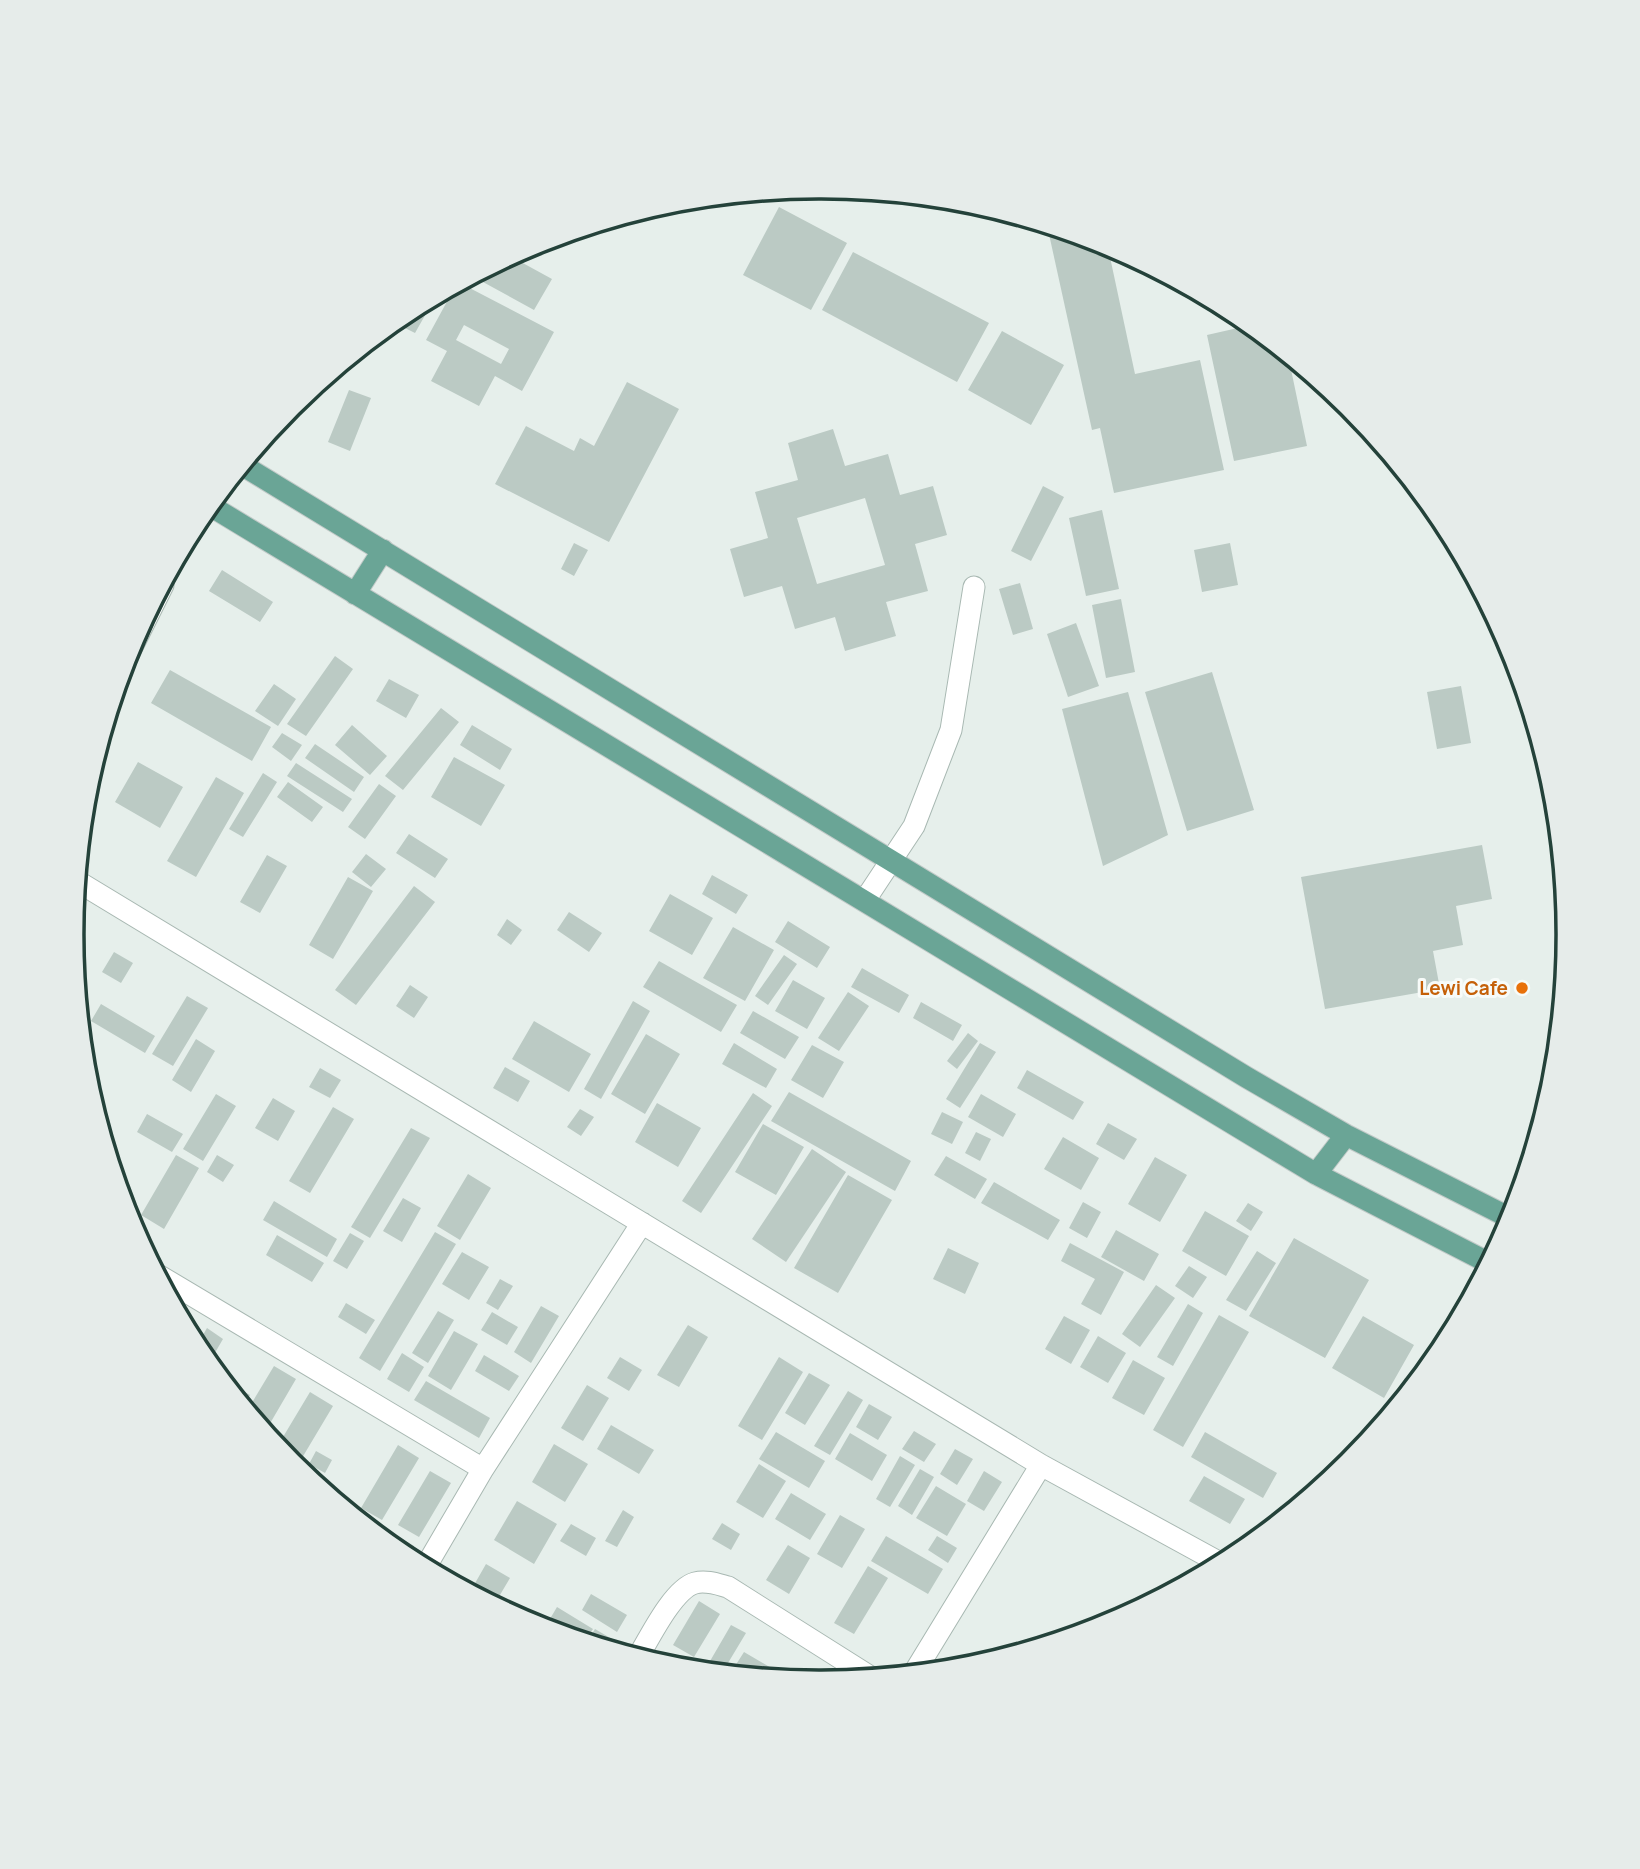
<svg xmlns="http://www.w3.org/2000/svg" width="1640" height="1869" font-family="Manrope,sans-serif">
  <rect width="100%" height="100%" fill="#e6efeb"/>
  <!-- building -->
  <path fill="#bbcac4" fill-rule="evenodd" d="M779,207L847,243L811,310L743,275Z
    M1047,225L1107,243L1135,374L1200,360L1224,470L1114,493L1100,428L1092,430Z
    M853,252L989,323L957,382L822,310Z
    M510,256L552,279L534,310L472,276Z
    M460,283L554,332L522,391L495,376L479,406L431,381L447,351L426,340L456,285ZM464,325L509,349L501,364L456,340Z
    M436,296L415,333L393,322L405,312Z
    M1223,306L1236,313L1240,315L1226,318Z
    M1251,325L1288,355L1307,446L1234,461L1207,335Z
    M1002,331L1064,365L1031,425L968,390Z
    M627,382L679,409L609,542L495,484L526,426L574,451L580,438L594,446Z
    M349,390L371,398L350,451L328,442Z
    M833,429L845,466L888,454L900,495L933,486L947,535L915,544L928,591L886,602L896,636L845,651L835,617L795,629L782,586L744,597L730,549L768,538L755,492L798,480L788,443ZM865,498L885,565L817,584L797,518Z
    M1043,486L1064,497L1031,561L1011,551Z
    M1102,510L1119,589L1086,596L1069,518Z
    M574,543L588,550L574,576L561,569Z
    M1230,543L1238,585L1202,592L1194,550Z
    M222,570L273,602L260,622L209,591Z
    M1020,583L1033,629L1013,635L999,589Z
    M1121,599L1135,672L1106,678L1092,605Z
    M1076,623L1099,686L1068,697L1047,634Z
    M335,656L353,669L306,736L287,724Z
    M170,670L271,727L252,761L151,703Z
    M1212,672L1254,810L1187,831L1145,692Z
    M389,679L419,695L406,718L376,701Z
    M274,684L296,699L278,726L255,711Z
    M1461,686L1471,743L1437,749L1427,692Z
    M1128,692L1168,835L1103,866L1062,709Z
    M441,708L459,722L403,790L385,776Z
    M352,725L387,756L370,775L335,745Z
    M472,725L512,749L500,770L460,745Z
    M282,733L302,745L291,761L272,747Z
    M315,744L364,777L354,792L305,758Z
    M454,757L505,785L481,826L431,797Z
    M138,762L183,787L160,828L115,802Z
    M296,763L352,799L343,812L287,776Z
    M263,773L277,782L243,837L229,829Z
    M216,777L244,793L196,877L167,861Z
    M288,782L323,807L312,822L277,797Z
    M379,784L396,796L365,839L348,827Z
    M409,834L448,859L435,878L396,853Z
    M1482,845L1492,899L1456,906L1463,945L1433,951L1440,989L1325,1009L1301,877Z
    M366,854L386,869L371,887L352,872Z
    M267,855L287,866L260,913L240,902Z
    M712,875L748,895L736,914L702,894Z
    M348,877L373,891L333,959L309,945Z
    M414,886L435,902L356,1005L335,990Z
    M670,894L713,918L692,955L649,931Z
    M569,912L602,933L589,952L557,930Z
    M507,919L522,930L511,945L497,935Z
    M788,921L830,947L817,968L775,942Z
    M733,927L774,950L745,1001L703,978Z
    M114,952L133,963L121,983L102,972Z
    M784,955L797,964L768,1005L755,996Z
    M659,961L737,1005L721,1032L643,987Z
    M862,968L909,995L899,1013L851,987Z
    M793,980L825,998L807,1029L775,1011Z
    M410,985L428,997L414,1018L396,1006Z
    M848,992L869,1006L839,1051L818,1038Z
    M187,996L208,1008L173,1066L152,1054Z
    M633,1001L650,1011L601,1099L584,1089Z
    M921,1002L962,1025L953,1041L913,1018Z
    M101,1004L155,1036L145,1053L91,1021Z
    M753,1011L799,1037L785,1059L740,1033Z
    M534,1021L591,1054L569,1092L512,1059Z
    M968,1033L978,1041L957,1069L947,1061Z
    M646,1034L680,1054L645,1114L611,1094Z
    M196,1039L215,1051L191,1092L172,1080Z
    M734,1043L777,1069L766,1088L722,1064Z
    M980,1043L996,1052L960,1108L946,1099Z
    M812,1045L844,1062L823,1098L791,1080Z
    M505,1067L530,1081L518,1102L493,1088Z
    M320,1068L341,1080L330,1098L309,1087Z
    M1027,1070L1084,1102L1073,1120L1017,1088Z
    M789,1092L911,1161L895,1191L771,1121Z
    M753,1093L772,1106L701,1213L682,1201Z
    M216,1094L236,1106L203,1161L183,1149Z
    M981,1094L1016,1114L1003,1137L968,1117Z
    M273,1098L295,1111L278,1141L255,1128Z
    M657,1103L701,1128L678,1167L635,1142Z
    M333,1107L354,1119L310,1193L289,1181Z
    M580,1109L594,1117L581,1136L567,1127Z
    M942,1112L963,1122L952,1144L931,1134Z
    M147,1114L183,1134L172,1152L137,1132Z
    M1108,1123L1137,1139L1124,1160L1096,1144Z
    M763,1124L804,1147L776,1195L735,1172Z
    M411,1128L430,1138L370,1238L351,1227Z
    M976,1132L991,1139L980,1161L965,1153Z
    M1063,1137L1099,1158L1081,1190L1044,1169Z
    M812,1149L846,1172L786,1262L752,1239Z
    M176,1155L199,1168L164,1229L141,1215Z
    M217,1155L234,1165L223,1182L207,1172Z
    M946,1156L987,1179L975,1199L934,1175Z
    M1155,1157L1187,1175L1160,1222L1128,1204Z
    M468,1174L491,1188L460,1240L437,1226Z
    M848,1175L892,1200L838,1293L794,1268Z
    M994,1182L1060,1220L1048,1240L981,1203Z
    M403,1198L421,1208L402,1242L383,1231Z
    M274,1201L337,1239L327,1257L263,1220Z
    M1083,1202L1101,1212L1087,1238L1069,1228Z
    M1248,1203L1263,1212L1251,1231L1236,1221Z
    M1205,1211L1249,1236L1226,1276L1182,1251Z
    M1116,1230L1159,1254L1144,1281L1101,1257Z
    M435,1232L456,1244L380,1371L359,1358Z
    M350,1233L364,1241L347,1269L333,1261Z
    M277,1235L324,1263L312,1282L266,1255Z
    M1294,1238L1369,1280L1325,1358L1249,1316Z
    M1070,1243L1124,1272L1101,1315L1081,1304L1095,1279L1061,1261Z
    M948,1248L979,1263L965,1294L933,1279Z
    M1257,1251L1276,1263L1246,1311L1226,1300Z
    M462,1252L489,1267L469,1300L442,1284Z
    M1189,1266L1207,1277L1193,1298L1175,1286Z
    M500,1279L513,1286L498,1310L486,1303Z
    M1156,1285L1175,1298L1140,1347L1122,1334Z
    M346,1303L375,1320L366,1334L338,1317Z
    M1188,1304L1203,1313L1173,1366L1157,1357Z
    M541,1306L559,1316L531,1363L514,1352Z
    M438,1311L454,1320L428,1363L412,1353Z
    M492,1312L518,1327L507,1345L481,1330Z
    M179,1315L199,1327L192,1340L186,1327Z
    M1219,1315L1249,1332L1183,1447L1153,1430Z
    M1064,1316L1090,1330L1071,1364L1045,1349Z
    M1363,1316L1414,1345L1384,1398L1332,1368Z
    M688,1325L708,1337L679,1387L657,1375Z
    M207,1328L223,1339L209,1363L196,1347Z
    M454,1331L478,1344L451,1390L428,1376Z
    M1098,1336L1126,1353L1108,1383L1080,1367Z
    M402,1353L424,1367L409,1392L387,1379Z
    M484,1355L519,1376L509,1391L475,1371Z
    M620,1357L642,1370L629,1391L607,1378Z
    M779,1357L803,1372L762,1440L738,1426Z
    M1133,1360L1165,1378L1144,1415L1112,1398Z
    M274,1366L296,1379L265,1432L247,1411Z
    M809,1373L830,1385L805,1425L785,1413Z
    M221,1378L250,1395L243,1406Z
    M1405,1378L1415,1384L1378,1428L1377,1427Z
    M426,1381L490,1418L479,1438L414,1400Z
    M587,1385L609,1398L583,1441L561,1428Z
    M848,1391L863,1400L830,1455L814,1446Z
    M310,1392L333,1406L296,1468L277,1447Z
    M869,1404L892,1417L878,1440L856,1427Z
    M611,1425L654,1450L639,1474L597,1449Z
    M914,1431L936,1444L924,1462L902,1449Z
    M776,1432L825,1461L809,1488L759,1459Z
    M1205,1432L1277,1473L1263,1498L1191,1457Z
    M850,1433L887,1455L872,1481L835,1459Z
    M554,1444L588,1464L565,1502L532,1482Z
    M398,1445L419,1458L382,1520L361,1508Z
    M955,1449L973,1459L957,1485L940,1474Z
    M316,1451L332,1460L325,1473L309,1464Z
    M900,1456L915,1465L890,1507L876,1499Z
    M759,1464L786,1481L763,1518L736,1502Z
    M920,1469L934,1477L912,1515L898,1506Z
    M430,1471L451,1483L419,1537L398,1525Z
    M984,1471L1002,1482L984,1511L967,1501Z
    M1204,1476L1245,1499L1230,1524L1189,1501Z
    M936,1486L966,1504L947,1536L916,1518Z
    M791,1493L826,1514L810,1540L775,1519Z
    M517,1501L557,1524L534,1564L494,1540Z
    M623,1510L634,1517L617,1547L605,1541Z
    M358,1513L414,1546L407,1558L356,1517Z
    M840,1515L865,1529L842,1568L817,1554Z
    M722,1523L740,1534L731,1550L712,1539Z
    M571,1524L596,1538L586,1556L560,1541Z
    M886,1536L943,1569L928,1594L871,1561Z
    M937,1536L957,1548L948,1563L928,1550Z
    M788,1545L810,1558L789,1594L766,1580Z
    M486,1564L510,1578L494,1605L470,1592Z
    M868,1566L888,1578L854,1634L834,1623Z
    M591,1594L627,1615L617,1632L582,1610Z
    M699,1601L720,1614L694,1657L673,1645Z
    M557,1607L593,1629L585,1641L544,1629Z
    M731,1625L746,1633L722,1673L713,1672L706,1668Z
    M595,1629L617,1642L612,1650L587,1642Z
    M744,1652L785,1676L784,1679L730,1674Z
    M676,1661L692,1670L672,1668Z"/>
  <g fill="none" stroke-linecap="round" stroke-linejoin="round">
    <defs>
      <path id="minor" d="M126,659L163,585
        M77,881L1041,1465L1222,1564
        M865,900L914,826L951,730L974,587
        M158,1275L483,1469
        M425,1568L483,1469L642,1223
        M638,1657C649,1639 673,1589 695,1583C706,1580 717,1584 728,1587L872,1678
        M914,1673L1041,1465"/>
      <path id="major" d="M242,465L1246,1077L1346,1135L1512,1219
        M209,505L1316,1174L1489,1263
        M355,594L383,550
        M1316,1174L1346,1135"/>
    </defs>
    <!-- minor casing -->
    <use href="#minor" stroke="#a8b8b2" stroke-width="23"/>
    <!-- major casing -->
    <use href="#major" stroke="#c2cac8" stroke-width="23"/>
    <!-- minor -->
    <use href="#minor" stroke="#fff" stroke-width="21"/>
    <!-- major -->
    <use href="#major" stroke="#6aa596" stroke-width="21"/>
  </g>
  <!-- markers -->
  <circle fill="#e8710a" stroke="#f7fbf9" stroke-width="2.5" cx="1522" cy="988" r="7"/>
  <g text-anchor="middle" stroke-width="6" stroke-linejoin="round" paint-order="stroke">
    <!-- food labels -->
    <g font-size="19" font-weight="bold" fill="#c56008" stroke="#f7fbf9" text-anchor="end">
      <text x="1508" y="995">Lewi Cafe</text>
    </g>
  </g>
  <!-- crop -->
  <path d="M0 0H1640V1869H0ZM819 199H821A735 735 0 0 1 1556 934V935A735 735 0 0 1 821 1670H819A735 735 0 0 1 84 935V934A735 735 0 0 1 819 199Z" fill="#e6ecea" fill-rule="evenodd"/>
  <path fill="none" stroke="#24423a" stroke-width="3.5" d="M819 199H821A735 735 0 0 1 1556 934V935A735 735 0 0 1 821 1670H819A735 735 0 0 1 84 935V934A735 735 0 0 1 819 199Z"/>
</svg>
